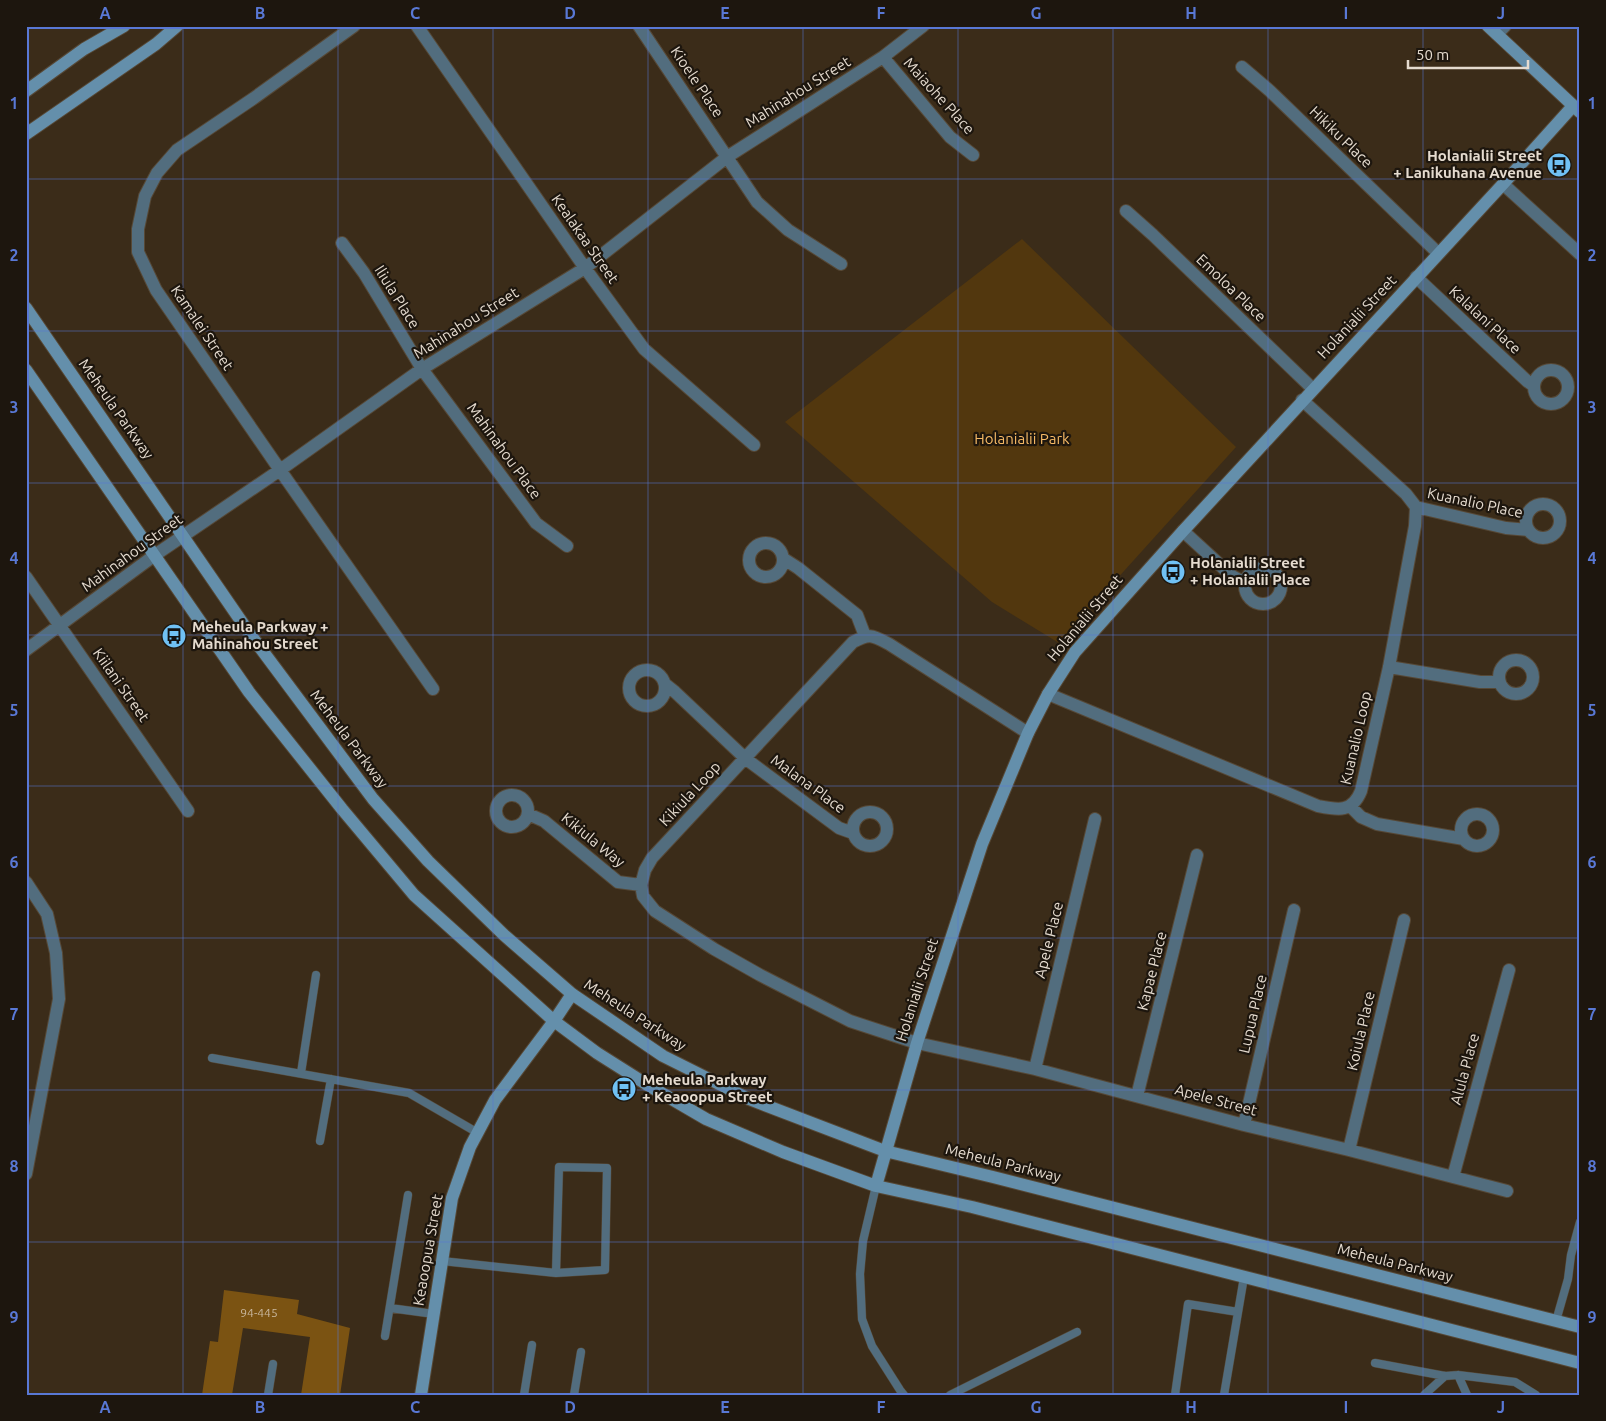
<svg xmlns="http://www.w3.org/2000/svg" width="1606" height="1421" font-family="Ubuntu,sans-serif">
  <rect width="100%" height="100%" fill="#3b2c19"/>
  <!-- green -->
  <path fill="#52370e" d="M1022,239L1236,447L1059,643L992,602L785,422Z"/>
  <!-- building -->
  <path fill="#7b5312" d="M224,1290L299,1300L297,1314L350,1328L340,1395H301L310,1337L243,1328L232,1395H202L210,1341L218,1342Z"/>
  <g fill="none" stroke-linecap="round" stroke-linejoin="round">
    <defs>
      <path id="lane" d="M212,1058L409,1093L478,1133
        M301,1073L316,975
        M320,1141L331,1079
        M876,1186L863,1241L860,1274L862,1319L872,1346L900,1390L904,1395
        M442,1261L556,1273L605,1270L607,1168L559,1167L556,1273
        M390,1308L434,1314
        M1556,1321L1568,1279L1571,1255L1580,1222
        M385,1336L408,1195
        M1375,1363L1445,1376L1458,1375L1515,1382L1536,1395
        M1458,1375L1467,1395
        M268,1395L273,1364
        M524,1395L532,1345
        M574,1395L581,1352
        M950,1395L1077,1332
        M1175,1395L1188,1304L1238,1312
        M1224,1395L1244,1277
        M1424,1395L1445,1376"/>
      <path id="street" d="M354,26L254,98L177,150L157,173L145,196L138,229V252L156,290L280,470L433,689
        M417,26L585,268L644,349L754,445
        M639,26L757,202L788,230L841,264
        M1497,34L1505,26
        M883,57L950,137L973,155
        M1242,67L1270,91L1438,253
        M1503,184L1580,254
        M1126,211L1153,235L1313,389
        M342,243L364,273L422,369L536,523L567,546
        M1416,277L1527,381L1534,386
        M1534 387a17 17 0 1 1 34 0a17 17 0 1 1-34 0Z
        M1526 521a17 17 0 1 1 34 0a17 17 0 1 1-34 0Z
        M1416,507L1506,528L1528,530
        M1183,531L1232,576L1245,583
        M749 560a17 17 0 1 1 34 0a17 17 0 1 1-34 0Z
        M784,559L798,568L857,615L865,636
        M1245 586a18 18 0 1 1 36 0a18 18 0 1 1-36 0Z
        M26,577L188,811
        M26,650L155,555L280,470L422,369L585,268L727,157L883,57L923,26
        M1499 677a17 17 0 1 1 34 0a17 17 0 1 1-34 0Z
        M1389,667L1480,682H1500
        M629 688a18 18 0 1 1 36 0a18 18 0 1 1-36 0Z
        M665,684L675,692L746,759L839,828L853,833
        M1048,694L1318,806C1338,810 1352,813 1361,791L1389,667L1415,526L1416,507L1406,494L1302,400
        M1028,733L889,644C872,635 870,633 853,642L652,858L645,870L641,885L643,896L655,911L714,949L760,975L850,1021L917,1043L1035,1069L1244,1125L1349,1150L1507,1191
        M496 811a16 16 0 1 1 32 0a16 16 0 1 1-32 0Z
        M1350,806L1361,817L1377,824L1464,839
        M853 829a17 17 0 1 1 34 0a17 17 0 1 1-34 0Z
        M528,814L544,821L618,882L641,885
        M1461 830a16 16 0 1 1 32 0a16 16 0 1 1-32 0Z
        M26,882L47,914L56,953L59,999L26,1174
        M1035,1069L1095,819
        M1137,1096L1197,855
        M1244,1125L1294,910
        M1349,1150L1404,920
        M1453,1177L1509,970"/>
      <path id="secondary" d="M1488,26L1580,112
        M26,91L84,49L124,26
        M26,134L156,44L177,26
        M26,308L250,634L373,799L428,861L504,935L572,994L663,1056L749,1099L885,1151L993,1177L1580,1327
        M26,370L249,692L342,809L414,895L554,1021L597,1053L646,1084L706,1119L783,1152L876,1186L972,1207L1580,1363
        M876,1186L917,1043L982,844L1028,733L1048,694L1075,652L1183,531L1503,184L1573,106
        M421,1395L452,1198L470,1147L495,1100L554,1021L572,994"/>
    </defs>
    <!-- lane casing -->
    <use href="#lane" stroke="#564836" stroke-width="9"/>
    <!-- street casing -->
    <use href="#street" stroke="#564836" stroke-width="14"/>
    <!-- secondary casing -->
    <use href="#secondary" stroke="#564836" stroke-width="14"/>
    <!-- lane -->
    <use href="#lane" stroke="#526d7e" stroke-width="8"/>
    <!-- street -->
    <use href="#street" stroke="#526d7e" stroke-width="12"/>
    <!-- secondary -->
    <use href="#secondary" stroke="#648fab" stroke-width="12"/>
  </g>
  <!-- grid -->
  <path fill="none" stroke="#5978d5" stroke-width="1" stroke-opacity="0.55" d="M183,26V1395M338,26V1395M493,26V1395M648,26V1395M803,26V1395M958,26V1395M1113,26V1395M1268,26V1395M1423,26V1395M26,179H1580M26,331H1580M26,483H1580M26,635H1580M26,786H1580M26,938H1580M26,1090H1580M26,1242H1580"/>
  <!-- icons -->
  <defs>
    <symbol id="bus-disc" viewBox="-11 -11 22 22"><circle r="9.5" fill="#70c1f4" stroke="#1d160e"/><path d="M-5-6H5V4H4V6H2V4H-2V6H-4V4H-5ZM-3.5-4V0h7V-4ZM-3.5 1.2v1.5H-2V1.2ZM2 1.2v1.5H3.5V1.2Z" fill="#111"/></symbol>
  </defs>
  <g fill-rule="evenodd">
    <use href="#bus-disc" x="1545" y="151" width="28" height="28"/>
    <use href="#bus-disc" x="1159" y="558" width="28" height="28"/>
    <use href="#bus-disc" x="160" y="622" width="28" height="28"/>
    <use href="#bus-disc" x="610" y="1075" width="28" height="28"/>
  </g>
  <g text-anchor="middle" stroke-width="4.5" stroke-linejoin="round" paint-order="stroke">
    <!-- number labels -->
    <g font-size="12" fill="#cab9a0">
      <text x="259" y="1317">94-445</text>
    </g>
    <!-- street labels -->
    <g font-size="15" fill="#e5dbcf" stroke="#1d160e">
      <text transform="translate(697 82) rotate(56)" y="5">Kioele Place</text>
      <text transform="translate(798 92) rotate(-32)" y="5">Mahinahou Street</text>
      <text transform="translate(939 96) rotate(48)" y="5">Maiaohe Place</text>
      <text transform="translate(1341 137) rotate(44)" y="5">Hikiku Place</text>
      <text transform="translate(585 239) rotate(55)" y="5">Kealakaa Street</text>
      <text transform="translate(1231 288) rotate(44)" y="5">Emoloa Place</text>
      <text transform="translate(397 297) rotate(58)" y="5">Iliula Place</text>
      <text transform="translate(1357 317) rotate(-47)" y="5">Holanialii Street</text>
      <text transform="translate(1485 320) rotate(43)" y="5">Kalalani Place</text>
      <text transform="translate(466 323) rotate(-32)" y="5">Mahinahou Street</text>
      <text transform="translate(202 328) rotate(56)" y="5">Kamalei Street</text>
      <text transform="translate(116 409) rotate(55)" y="5">Meheula Parkway</text>
      <text transform="translate(504 451) rotate(54)" y="5">Mahinahou Place</text>
      <text transform="translate(1475 503) rotate(12)" y="5">Kuanalio Place</text>
      <text transform="translate(132 553) rotate(-36)" y="5">Mahinahou Street</text>
      <text transform="translate(1085 618) rotate(-50)" y="5">Holanialii Street</text>
      <text transform="translate(121 685) rotate(55)" y="5">Kiilani Street</text>
      <text transform="translate(1356 738) rotate(-77)" y="5">Kuanalio Loop</text>
      <text transform="translate(349 739) rotate(53)" y="5">Meheula Parkway</text>
      <text transform="translate(808 784) rotate(36)" y="5">Malana Place</text>
      <text transform="translate(690 794) rotate(-47)" y="5">Kikiula Loop</text>
      <text transform="translate(593 840) rotate(39)" y="5">Kikiula Way</text>
      <text transform="translate(1049 940) rotate(-76)" y="5">Apele Place</text>
      <text transform="translate(1152 971) rotate(-76)" y="5">Kapae Place</text>
      <text transform="translate(917 990) rotate(-72)" y="5">Holanialii Street</text>
      <text transform="translate(1253 1014) rotate(-77)" y="5">Lupua Place</text>
      <text transform="translate(635 1015) rotate(33)" y="5">Meheula Parkway</text>
      <text transform="translate(1361 1031) rotate(-77)" y="5">Koiula Place</text>
      <text transform="translate(1465 1069) rotate(-75)" y="5">Alula Place</text>
      <text transform="translate(1216 1100) rotate(15)" y="5">Apele Street</text>
      <text transform="translate(1003 1163) rotate(14)" y="5">Meheula Parkway</text>
      <text transform="translate(428 1250) rotate(-80)" y="5">Keaoopua Street</text>
      <text transform="translate(1395 1263) rotate(14)" y="5">Meheula Parkway</text>
    </g>
    <!-- poi labels -->
    <g font-size="15" font-weight="bold" fill="#e5dbcf" stroke="#1d160e" text-anchor="start">
      <text x="1542" y="161" text-anchor="end">Holanialii Street<tspan x="1542" dy="17">+ Lanikuhana Avenue</tspan></text>
      <text x="1190" y="568">Holanialii Street<tspan x="1190" dy="17">+ Holanialii Place</tspan></text>
      <text x="192" y="632">Meheula Parkway +<tspan x="192" dy="17">Mahinahou Street</tspan></text>
      <text x="642" y="1085">Meheula Parkway<tspan x="642" dy="17">+ Keaoopua Street</tspan></text>
    </g>
    <!-- park labels -->
    <g font-size="15" fill="#f6ba66" stroke="#1d160e">
      <text x="1022" y="444">Holanialii Park</text>
    </g>
  </g>
  <!-- border -->
  <rect width="1606" height="1421" fill="none" stroke="#1d160e" stroke-width="55"/>
  <!-- scale -->
  <path d="M1408 60v8h120v-8" fill="none" stroke="#e5dbcf" stroke-width="2.5"/>
  <text x="1416" y="60" font-size="15" fill="#e5dbcf" stroke="#1d160e" stroke-width="4" paint-order="stroke">50 m</text>
  <rect x="28" y="28" width="1550" height="1366" fill="none" stroke="#5978d5" stroke-width="2"/>
  <g font-size="16" text-anchor="middle" font-weight="bold" fill="#5978d5">
    <text x="105" y="19">A</text>
    <text x="260" y="19">B</text>
    <text x="415" y="19">C</text>
    <text x="570" y="19">D</text>
    <text x="725" y="19">E</text>
    <text x="881" y="19">F</text>
    <text x="1036" y="19">G</text>
    <text x="1191" y="19">H</text>
    <text x="1346" y="19">I</text>
    <text x="1501" y="19">J</text>
    <text x="14" y="109">1</text>
    <text x="1592" y="109">1</text>
    <text x="14" y="261">2</text>
    <text x="1592" y="261">2</text>
    <text x="14" y="413">3</text>
    <text x="1592" y="413">3</text>
    <text x="14" y="564">4</text>
    <text x="1592" y="564">4</text>
    <text x="14" y="716">5</text>
    <text x="1592" y="716">5</text>
    <text x="14" y="868">6</text>
    <text x="1592" y="868">6</text>
    <text x="14" y="1020">7</text>
    <text x="1592" y="1020">7</text>
    <text x="14" y="1172">8</text>
    <text x="1592" y="1172">8</text>
    <text x="14" y="1323">9</text>
    <text x="1592" y="1323">9</text>
    <text x="105" y="1413">A</text>
    <text x="260" y="1413">B</text>
    <text x="415" y="1413">C</text>
    <text x="570" y="1413">D</text>
    <text x="725" y="1413">E</text>
    <text x="881" y="1413">F</text>
    <text x="1036" y="1413">G</text>
    <text x="1191" y="1413">H</text>
    <text x="1346" y="1413">I</text>
    <text x="1501" y="1413">J</text>
  </g>
</svg>
